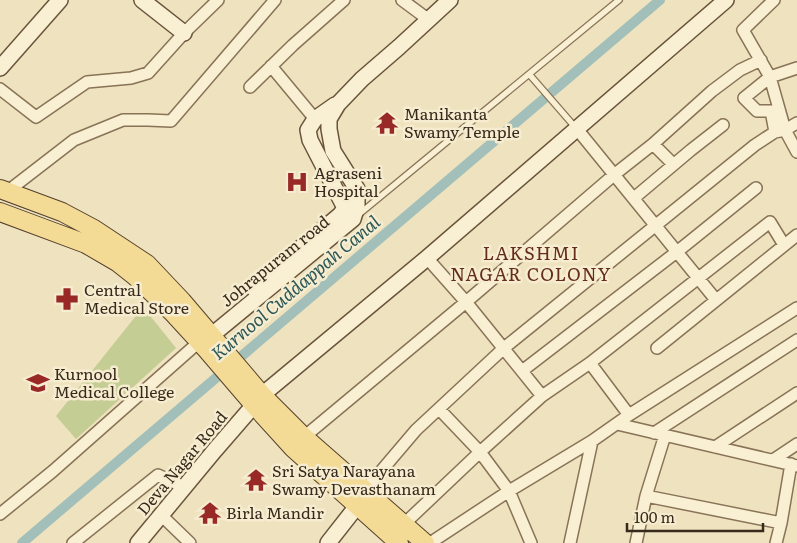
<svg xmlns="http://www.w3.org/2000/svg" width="797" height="543" font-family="Literata,serif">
  <rect width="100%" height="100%" fill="#efe2bf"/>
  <!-- green -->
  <path fill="#c4cd93" d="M143,307L176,348L76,439L56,416Z"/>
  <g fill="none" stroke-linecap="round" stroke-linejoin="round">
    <!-- canal -->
    <path stroke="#a2c0b9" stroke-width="10" d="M22,543L660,0"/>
    <defs>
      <path id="lane" d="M529,74L575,127
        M358,215L619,0"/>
      <path id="street" d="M402,0L429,20
        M774,0L743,30L770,77L785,130L797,152
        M271,66L315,119
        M250,87L293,45L344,0
        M0,89L36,117L87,82L131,78L148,73L184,33L218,0
        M577,129L716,300
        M775,132L771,111H757L744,98L770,77L797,68
        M653,144L673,164
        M8,191L74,140L123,120H148L171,121L275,0
        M634,198L691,150L723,125
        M427,258L466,302L542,396
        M657,348L797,235
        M590,363L629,415
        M522,371L678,251L756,188
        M439,409L480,452L509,491L531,543
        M617,424L797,466
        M654,433L797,340
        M665,435L646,496L781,523
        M304,437L466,302L615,174L653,144L712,91L740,70L761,60
        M715,447L797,393
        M773,460L797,444
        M365,490L416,430L504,348L755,145L775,132L785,130L797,123
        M0,514L53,471L199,342
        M161,515L190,543
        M403,525L480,452L542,396L590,363L770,222L784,245
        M73,543L158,475L184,487
        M430,543L509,491L592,441L629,415L797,308
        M570,543L592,441
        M636,543L646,496
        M776,543L781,523L791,464"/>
      <path id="secondary" d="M142,0L184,33
        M0,68L60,0
        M253,288L340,215L345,208L310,140L308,130L315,119L335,105
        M212,335L353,219L357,206V189L333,151L329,129V119L338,104L362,79L399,47L450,0
        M262,395L427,258L726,0
        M138,543L215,450L254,405
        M328,543L357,506"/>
      <path id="primary" d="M0,189L62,212L94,229L147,264L182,301L262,395L304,437L425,543
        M0,212L86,244L117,262L136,277L172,312L206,349L254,405L293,448L399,543"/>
    </defs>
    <!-- lane casing -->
    <use href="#lane" stroke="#887357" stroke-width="8"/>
    <!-- street casing -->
    <use href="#street" stroke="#887357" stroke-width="14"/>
    <!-- secondary casing -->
    <use href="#secondary" stroke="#69543b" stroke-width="18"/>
    <!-- primary casing -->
    <use href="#primary" stroke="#55412c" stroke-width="20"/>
    <!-- lane -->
    <use href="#lane" stroke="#f9efd2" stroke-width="5.5"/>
    <!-- street -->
    <use href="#street" stroke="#f9efd2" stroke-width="11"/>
    <!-- secondary -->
    <use href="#secondary" stroke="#f9efd2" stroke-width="15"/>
    <!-- primary -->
    <use href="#primary" stroke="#f3da95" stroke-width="18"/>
  </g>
  <!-- icons -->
  <defs>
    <symbol id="temple-bare" viewBox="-9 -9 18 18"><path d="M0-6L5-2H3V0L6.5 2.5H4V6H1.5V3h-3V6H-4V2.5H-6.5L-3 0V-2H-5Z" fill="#982926" stroke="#f6eccf" stroke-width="2.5" paint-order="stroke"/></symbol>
    <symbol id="hospital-bare" viewBox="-9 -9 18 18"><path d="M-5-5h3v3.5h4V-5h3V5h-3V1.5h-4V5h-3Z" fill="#982926" stroke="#f6eccf" stroke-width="2.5" paint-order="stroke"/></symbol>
    <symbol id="pharmacy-bare" viewBox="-9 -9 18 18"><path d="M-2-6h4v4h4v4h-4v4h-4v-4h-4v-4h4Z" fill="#982926" stroke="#f6eccf" stroke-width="2.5" paint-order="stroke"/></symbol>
    <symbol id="university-bare" viewBox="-9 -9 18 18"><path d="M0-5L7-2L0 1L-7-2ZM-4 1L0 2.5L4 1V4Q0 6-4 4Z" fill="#982926" stroke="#f6eccf" stroke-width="2.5" paint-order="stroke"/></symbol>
  </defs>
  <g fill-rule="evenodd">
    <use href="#temple-bare" x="371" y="107" width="32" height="32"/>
    <use href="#hospital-bare" x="281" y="166" width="32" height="32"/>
    <use href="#pharmacy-bare" x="51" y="283" width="32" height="32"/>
    <use href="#university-bare" x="22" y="367" width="32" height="32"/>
    <use href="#temple-bare" x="240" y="464" width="32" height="32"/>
    <use href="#temple-bare" x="194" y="497" width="32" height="32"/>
  </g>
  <g text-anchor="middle" stroke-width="5" stroke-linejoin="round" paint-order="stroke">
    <!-- poi labels -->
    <g font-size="16" fill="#372a1c" stroke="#f6eccf" text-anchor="start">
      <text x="404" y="120">Manikanta<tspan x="404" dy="18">Swamy Temple</tspan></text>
      <text x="314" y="179">Agraseni<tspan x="314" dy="18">Hospital</tspan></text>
      <text x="84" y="296">Central<tspan x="84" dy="18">Medical Store</tspan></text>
      <text x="54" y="380">Kurnool<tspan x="54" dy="18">Medical College</tspan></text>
      <text x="272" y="477">Sri Satya Narayana<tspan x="272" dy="18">Swamy Devasthanam</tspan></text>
      <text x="226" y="519">Birla Mandir</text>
    </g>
    <!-- street labels -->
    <g font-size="16" fill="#372a1c" stroke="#f6eccf">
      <text transform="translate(275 261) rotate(-39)" y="6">Johrapuram road</text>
      <text transform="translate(182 463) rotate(-50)" y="6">Deva Nagar Road</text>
    </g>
    <!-- neighbourhood labels -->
    <g font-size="18" letter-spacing="1" fill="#642d1a" stroke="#f6eccf">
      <text x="531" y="260">LAKSHMI<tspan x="531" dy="21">NAGAR COLONY</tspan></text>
    </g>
    <!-- water labels -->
    <g font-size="18" font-style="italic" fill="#2b5756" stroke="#f6eccf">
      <text transform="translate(296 288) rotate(-40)" y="6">Kurnool Cuddappah Canal</text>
    </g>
  </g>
  <!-- scale -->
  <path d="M627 523v8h136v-8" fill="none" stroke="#372a1c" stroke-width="2.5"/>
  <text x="634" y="523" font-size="15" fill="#372a1c" stroke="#f6eccf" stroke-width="4" paint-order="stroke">100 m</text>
</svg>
